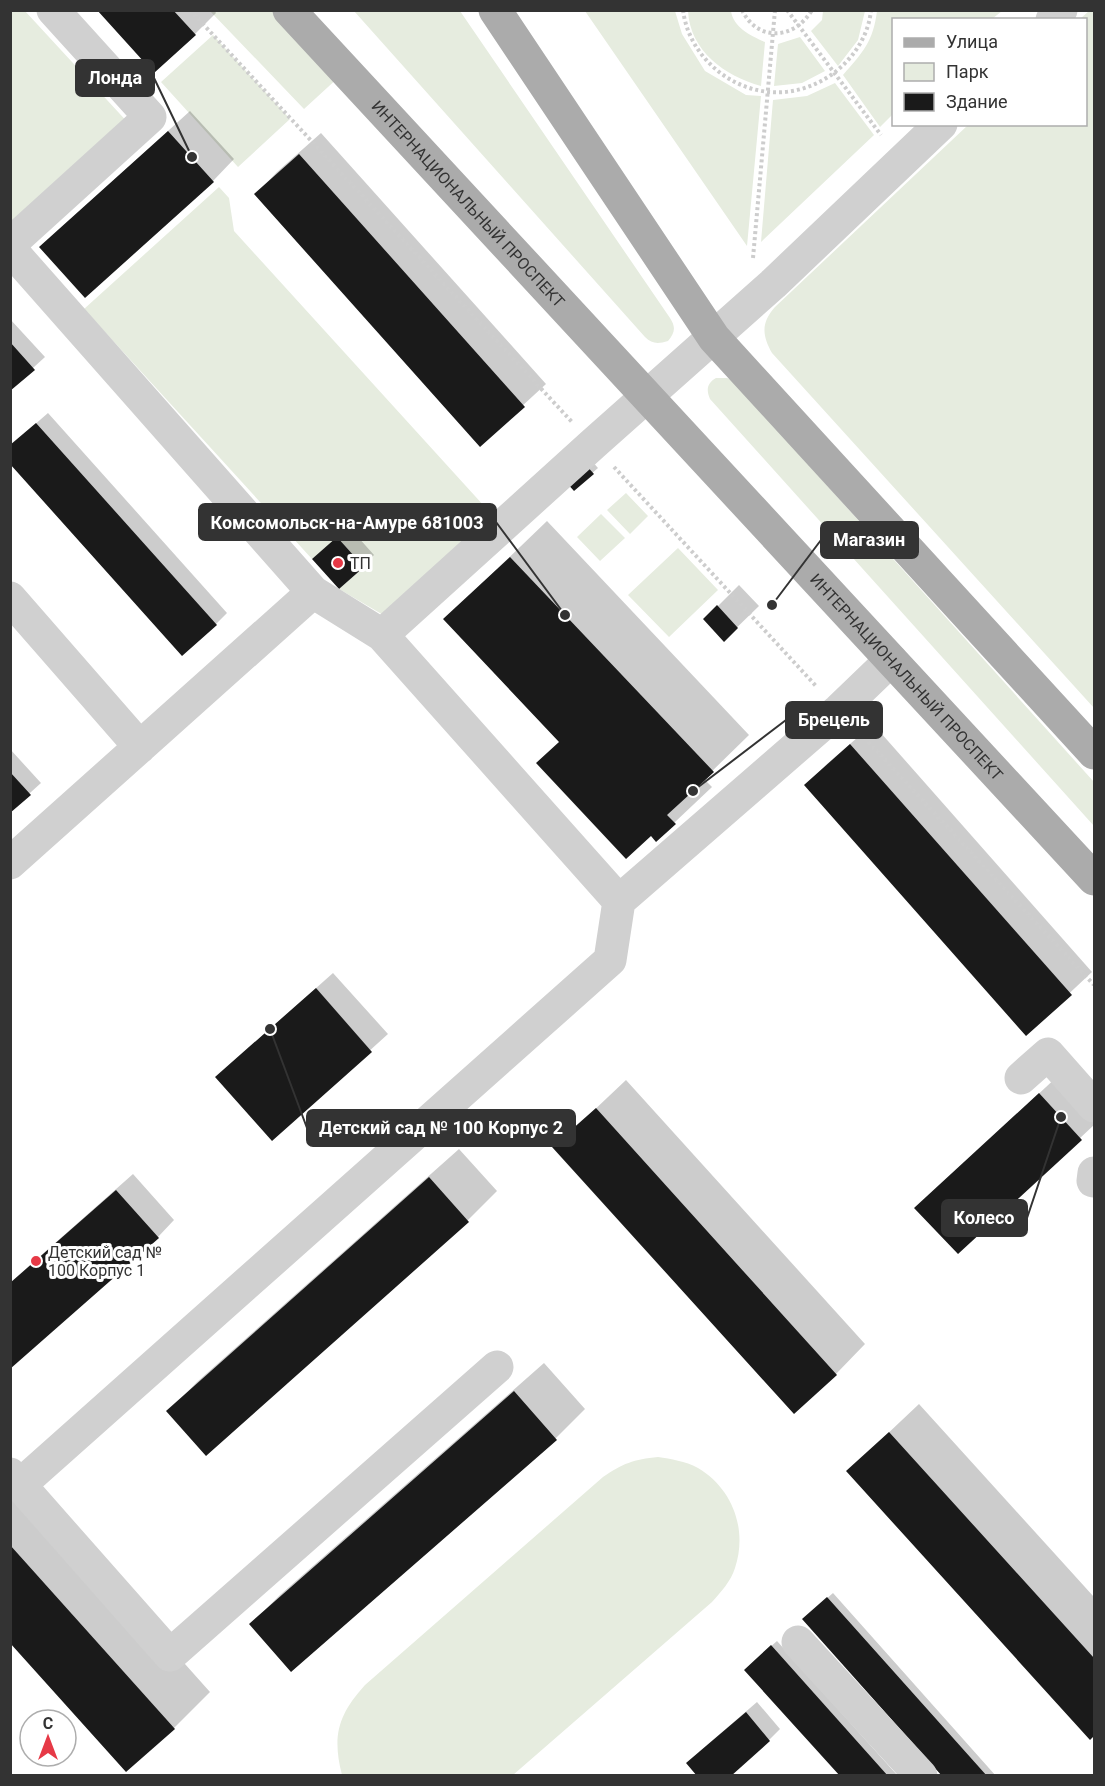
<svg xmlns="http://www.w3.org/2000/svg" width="1105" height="1786" font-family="Roboto,sans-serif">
  <rect width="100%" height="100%" fill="#fff"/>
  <!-- green -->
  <path fill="#e6ecdf" d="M11,11H25L131,126L11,235Z
    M210,11H280L340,76L304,109Z
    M354,11H460L670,318C676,327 675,333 668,341C658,344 652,344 645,337Z
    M585,11H675L682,34L705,71L746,95L761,96L747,246Z
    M688,11H731C733,27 751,36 765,42L761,86C725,76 690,51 688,11Z
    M823,11H865L858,40L838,66L811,31L822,20Z
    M877,11V10L1002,11L992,19L894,20L893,114L880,127L843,75C863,52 873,42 877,11Z
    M1089,11H1094V708L772,353C762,335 761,323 775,307L968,125L1086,124V20L1080,19Z
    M213,35L290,119L238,167L161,82Z
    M800,37L825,71L802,83L774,86L778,44Z
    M835,83L874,135L761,242L773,100L807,96Z
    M219,187L229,198L234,231L495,518L385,616L339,589L364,567L338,538L312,559L84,309Z
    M716,378H727L732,380L1094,782V826L710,399C706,390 707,383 716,378Z
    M626,493L648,516L630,534L607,510Z
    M601,514L625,538L600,561L577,537Z
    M678,548L718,590L669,637L628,595Z
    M658,1457C671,1459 685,1461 698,1468C732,1488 748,1529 735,1568C731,1581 721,1592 712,1602L513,1775H342C332,1736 338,1715 365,1685L603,1477C622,1464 634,1459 658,1457Z"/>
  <!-- shadow -->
  <path fill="#0003" d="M99,10H214L216,13L195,34Z
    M190,111L234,159L213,181L85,296L63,226Z
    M321,133L546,384L480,445L256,194L277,172Z
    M10,319L45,357L10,389Z
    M48,413L227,613L216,624L10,446Z
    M591,460L598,468L574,489Z
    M547,521L749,735L704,779L712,787L656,840L560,741L445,619Z
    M349,527L374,555L363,566L325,548Z
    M739,585L759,606L724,640L705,619Z
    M873,724L1092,972L1026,1034L806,785L827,764Z
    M10,749L41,783L10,811Z
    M333,973L388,1034L272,1139L234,1061Z
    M1061,1073L1094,1109V1125L958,1252L916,1208Z
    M626,1080L865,1344L836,1374L794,1412L554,1148Z
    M459,1149L497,1191L468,1220L206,1454L168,1412L197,1382Z
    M133,1174L174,1220L158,1237L10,1283Z
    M544,1363L585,1409L556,1438L291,1670L251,1624L280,1595Z
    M919,1404L1094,1597V1734L1090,1738L848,1471Z
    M10,1468L210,1692L174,1728L10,1640Z
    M833,1593L996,1776H944L809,1614Z
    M777,1641L898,1776H842L751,1664Z
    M757,1702L780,1729L769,1740L699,1752Z"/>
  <!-- building -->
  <path fill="#1a1a1a" d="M97,10H173L196,35L154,73Z
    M168,131L214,182L85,298L39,247Z
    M299,154L525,407L480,447L254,194Z
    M10,342L35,370L10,391Z
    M36,423L217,625L182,656L10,464V445Z
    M585,464L594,474L574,491L565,481Z
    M337,537L364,567L339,589L312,559Z
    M510,557L714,772L667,815L676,824L656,842L651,836L626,859L536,763L559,742L443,619Z
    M717,605L738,628L724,642L703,619Z
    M850,744L1072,995L1026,1036L804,785Z
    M10,772L31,795L10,813Z
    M316,988L372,1052L272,1141L215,1077Z
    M1039,1093L1082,1140L958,1254L914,1208Z
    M596,1108L837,1375L794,1414L552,1147Z
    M429,1177L469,1222L206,1456L166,1411Z
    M116,1190L159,1238L10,1369V1283Z
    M514,1391L557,1440L291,1672L249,1624Z
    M889,1432L1094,1658V1736L1090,1740L846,1471Z
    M10,1545L175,1729L126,1772L10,1643Z
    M827,1597L987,1776H942L802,1619Z
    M771,1645L888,1776H840L744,1670Z
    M746,1712L770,1741L731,1776H697L686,1763Z"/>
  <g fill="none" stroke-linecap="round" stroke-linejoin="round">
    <!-- path -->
    <path stroke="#cdcdcd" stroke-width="4" stroke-dasharray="3 3" stroke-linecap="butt" d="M190,10L572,422
      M683,10C689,59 736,96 784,92C827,89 867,53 871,10
      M742,10C758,43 795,39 812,10
      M787,10L881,135
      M753,258L775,10
      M614,467L816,686
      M860,733L1094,985"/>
    <!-- minor -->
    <path stroke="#d0d0d0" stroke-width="33" d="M1052,20L1061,10
      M10,244L150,117L53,10
      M10,249L313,592
      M10,598L140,747
      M382,635L619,901
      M10,863L313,592L382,635L593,444L773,284L941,124
      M1021,1078L1048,1054L1094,1106
      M1093,1181L1094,1173
      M10,1474L20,1485L610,960L619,901L839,710L891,660
      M20,1485L170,1655L497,1367
      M798,1642L921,1776"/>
    <!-- major -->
    <g stroke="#ababab" stroke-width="33">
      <path id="s1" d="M289,10L1094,879"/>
      <path d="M495,10L714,338L1094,753"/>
    </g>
  </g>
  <!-- markers -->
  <g fill="#e63946" stroke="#fff" stroke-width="2">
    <circle cx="338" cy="563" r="6"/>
    <circle cx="36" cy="1261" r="6"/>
  </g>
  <g text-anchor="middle" stroke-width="6" stroke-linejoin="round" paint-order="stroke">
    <!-- street labels -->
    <g font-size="16" fill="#333" stroke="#fff">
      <text dy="6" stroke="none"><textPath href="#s1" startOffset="264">ИНТЕРНАЦИОНАЛЬНЫЙ ПРОСПЕКТ</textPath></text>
      <text dy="6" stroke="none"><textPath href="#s1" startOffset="909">ИНТЕРНАЦИОНАЛЬНЫЙ ПРОСПЕКТ</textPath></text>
    </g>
    <!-- poi labels -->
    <g font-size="16" fill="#333" stroke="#fff" text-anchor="start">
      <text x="350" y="569">ТП</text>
      <text x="48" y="1258">Детский сад №<tspan x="48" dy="18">100 Корпус 1</tspan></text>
    </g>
  </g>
  <!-- callouts -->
  <path fill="none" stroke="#333" stroke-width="2" d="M192 157L154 78M565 615L496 522M772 605L821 540M693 791L786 720M270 1029L307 1128M1061 1117L1027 1218"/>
  <g fill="#333" stroke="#fff" stroke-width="2">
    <circle cx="192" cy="157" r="6"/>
    <circle cx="565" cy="615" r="6"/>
    <circle cx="772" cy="605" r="6"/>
    <circle cx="693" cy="791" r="6"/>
    <circle cx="270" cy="1029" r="6"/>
    <circle cx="1061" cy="1117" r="6"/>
  </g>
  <g fill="#333" stroke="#333" stroke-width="2">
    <rect x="76" y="60" width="78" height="36" rx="6"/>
    <rect x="199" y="504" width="297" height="36" rx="6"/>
    <rect x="821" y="522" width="97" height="36" rx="6"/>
    <rect x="786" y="702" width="96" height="36" rx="6"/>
    <rect x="307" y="1110" width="268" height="36" rx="6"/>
    <rect x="942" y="1200" width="85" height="36" rx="6"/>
  </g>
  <g font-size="18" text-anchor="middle" font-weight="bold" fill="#fff">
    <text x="115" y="84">Лонда</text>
    <text x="347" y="529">Комсомольск-на-Амуре 681003</text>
    <text x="869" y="546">Магазин</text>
    <text x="834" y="726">Брецель</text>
    <text x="441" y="1134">Детский сад № 100 Корпус 2</text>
    <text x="984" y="1224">Колесо</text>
  </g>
  <!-- border -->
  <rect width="1105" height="1786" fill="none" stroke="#333333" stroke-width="24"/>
  <!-- legend -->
  <rect x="892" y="18" width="195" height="108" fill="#ffffff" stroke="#adadad" stroke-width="1.5"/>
  <rect x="904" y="38" width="30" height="9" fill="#ababab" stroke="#adadad" stroke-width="1.5"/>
  <text x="946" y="48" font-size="18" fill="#333333">Улица</text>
  <rect x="904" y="63" width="30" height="18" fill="#e6ecdf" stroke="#adadad" stroke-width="1.5"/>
  <text x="946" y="78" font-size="18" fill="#333333">Парк</text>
  <rect x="904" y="93" width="30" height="18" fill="#1a1a1a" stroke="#adadad" stroke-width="1.5"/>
  <text x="946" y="108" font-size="18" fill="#333333">Здание</text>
  <!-- north arrow -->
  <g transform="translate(48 1738)"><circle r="28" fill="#ffffff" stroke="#adadad" stroke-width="1.5"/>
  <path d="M0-4.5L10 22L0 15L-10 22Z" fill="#e63946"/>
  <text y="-9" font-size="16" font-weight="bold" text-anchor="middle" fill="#333333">С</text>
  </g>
</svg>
